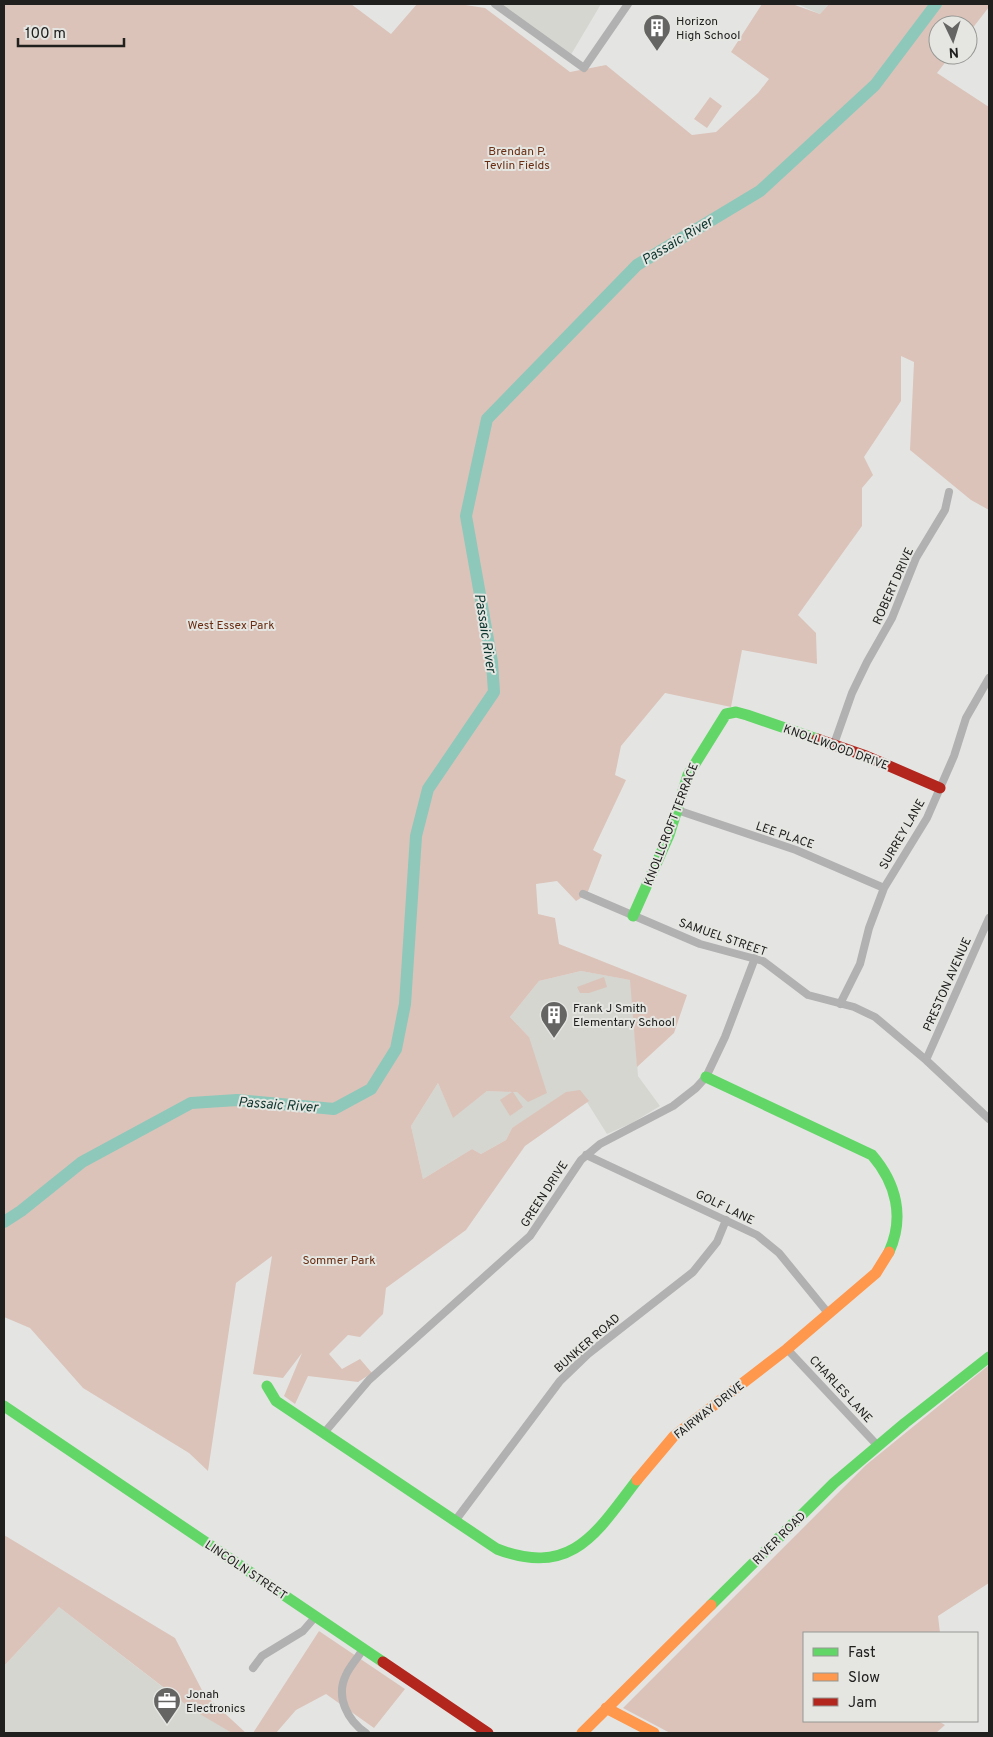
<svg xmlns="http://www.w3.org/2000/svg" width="993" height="1737" font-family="Overpass,sans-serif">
  <rect width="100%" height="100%" fill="#e4e5e3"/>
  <!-- built -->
  <path fill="#d5d6d0" d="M497,4H601L569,58Z
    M797,4H829L820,14Z
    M581,971L631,980L638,1076L660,1106L632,1123L607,1134L580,1091L512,1128L506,1140L481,1154L472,1149L423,1179L411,1126L438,1083L453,1117L487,1091L517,1092L529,1037L510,1017L539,981Z
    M59,1607L173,1695L232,1733H4V1666Z"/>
  <!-- green -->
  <path fill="#dbc3b9" d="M4,4H351L391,34L417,4H459L485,8L570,72L606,65L692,135L716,132L758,93L769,79L731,52L762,4H792L820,14L829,4H989V7L968,34V25H938V55H951L937,73L989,107V510L971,500L910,450L914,362L901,356V401L864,457L873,475L862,488V526L798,615L816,633L817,664L742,650L731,707L665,693L621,746L615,775L626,780L593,850L602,855L587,894L576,901L557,881L536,884L538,914L555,918L559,944L687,995L674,1033L637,1067L630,980L581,971L539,981L510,1017L529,1037L547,1093L528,1102L517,1092H513L523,1107L510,1116L500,1100L512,1092L487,1091L453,1118L438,1083L411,1126L423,1179L472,1149L481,1154L506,1140L512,1128L566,1092L580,1090L589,1101L525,1146L466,1230L386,1288L383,1314L360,1337L348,1335L329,1354L342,1369L360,1359L372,1373L358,1382L308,1376L295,1404L284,1396L302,1353L283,1378L253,1374L272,1256L236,1283L208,1471L189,1453L83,1388L30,1328L4,1317Z
    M710,97L722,106L707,128L694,119Z
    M604,977L607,987L589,993H580L577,987Z
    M989,1365V1583L938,1616L940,1633H804V1721H938L945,1725L936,1733H670L623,1708L866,1465Z
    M4,1535L175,1638L204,1694L246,1733H232L193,1710L59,1607L4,1666Z
    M319,1631L405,1689L374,1728L326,1694L296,1710L276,1733H253Z"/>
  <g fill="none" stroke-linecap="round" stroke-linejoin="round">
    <!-- river -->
    <path stroke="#8dc8bb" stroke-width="12" d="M4,1222L21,1211L82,1162L191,1103L237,1100L334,1109L371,1089L396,1049L405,1004L416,836L428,789L494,692L492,662L466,516L487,419L637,265L760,191L875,85L936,4"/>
    <!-- street -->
    <path stroke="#b0b1b0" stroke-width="8" d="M495,4L584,68L628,4
      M834,744L852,693L867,662L892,618L916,558L945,510L949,492
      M677,810L796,850L884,888
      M583,894L700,944L763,961L808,995L854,1007L875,1017L926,1060L989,1119
      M840,1004L860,964L869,928L884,888L927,818L954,756L966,718L989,678
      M926,1060L989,918
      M586,1155L757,1235L779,1253L828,1313
      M787,1349L877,1445
      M324,1433L369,1380L530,1236L581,1160L600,1144L673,1106L696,1088L706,1077L725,1037L755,958
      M455,1521L560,1381L588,1354L693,1272L717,1242L726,1220
      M363,1649C358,1658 350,1666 346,1675C335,1697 348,1721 366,1733
      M253,1668L262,1656L303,1631L316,1616"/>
    <!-- fast -->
    <path stroke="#63d668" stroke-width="11" d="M633,916L669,835L688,775L726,714L736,712L747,715L817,739
      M706,1077L872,1155C896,1183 905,1217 889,1252
      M267,1386L276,1401L497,1549C572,1578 597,1532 637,1480
      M4,1406L383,1662
      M711,1605L834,1483L905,1423L989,1357"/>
    <!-- slow -->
    <path stroke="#ff974d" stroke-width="11" d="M637,1480L674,1436L787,1349L876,1273L889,1252
      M606,1708L654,1733
      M582,1733L711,1605"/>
    <!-- jam -->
    <path stroke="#b3261e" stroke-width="11" d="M817,739L866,756L940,788
      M383,1662L488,1733"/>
  </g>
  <!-- icons -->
  <defs>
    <symbol id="building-pin" viewBox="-11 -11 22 30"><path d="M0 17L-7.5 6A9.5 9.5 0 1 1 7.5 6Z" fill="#656564" stroke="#e5e6e2"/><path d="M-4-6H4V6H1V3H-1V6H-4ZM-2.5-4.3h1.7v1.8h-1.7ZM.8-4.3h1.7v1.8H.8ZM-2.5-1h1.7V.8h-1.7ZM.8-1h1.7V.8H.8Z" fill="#fff"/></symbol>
    <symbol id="office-pin" viewBox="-11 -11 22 30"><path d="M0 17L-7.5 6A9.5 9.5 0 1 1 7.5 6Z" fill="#656564" stroke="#e5e6e2"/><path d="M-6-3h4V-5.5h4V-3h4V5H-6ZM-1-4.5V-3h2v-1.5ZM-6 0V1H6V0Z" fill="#fff"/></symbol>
  </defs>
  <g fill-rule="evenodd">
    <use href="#building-pin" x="641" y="12" width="32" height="43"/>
    <use href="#building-pin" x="538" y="999" width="32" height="43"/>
    <use href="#office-pin" x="151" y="1685" width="32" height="43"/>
  </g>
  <g text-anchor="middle" stroke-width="4" stroke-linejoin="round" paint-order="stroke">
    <!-- poi labels -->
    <g font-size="12" fill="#20201f" stroke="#e5e6e2" text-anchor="start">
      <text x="676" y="25">Horizon<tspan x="676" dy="14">High School</tspan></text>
      <text x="573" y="1012">Frank J Smith<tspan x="573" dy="14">Elementary School</tspan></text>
      <text x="186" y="1698">Jonah<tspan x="186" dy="14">Electronics</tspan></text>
    </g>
    <!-- park labels -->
    <g font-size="12" fill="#692e13" stroke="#e5e6e2">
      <text x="517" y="155">Brendan P.<tspan x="517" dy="14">Tevlin Fields</tspan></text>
      <text x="231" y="629">West Essex Park</text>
      <text x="339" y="1264">Sommer Park</text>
    </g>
    <!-- street labels -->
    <g font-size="12" fill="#20201f" stroke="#e5e6e2">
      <text transform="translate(893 586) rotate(-66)" y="4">ROBERT DRIVE</text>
      <text transform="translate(836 747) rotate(20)" y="4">KNOLLWOOD DRIVE</text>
      <text transform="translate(671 824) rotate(-69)" y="4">KNOLLCROFT TERRACE</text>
      <text transform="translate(902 834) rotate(-60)" y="4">SURREY LANE</text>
      <text transform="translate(785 835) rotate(19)" y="4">LEE PLACE</text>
      <text transform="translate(723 937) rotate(19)" y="4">SAMUEL STREET</text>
      <text transform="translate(947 984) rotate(-66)" y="4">PRESTON AVENUE</text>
      <text transform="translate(544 1194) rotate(-57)" y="4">GREEN DRIVE</text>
      <text transform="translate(725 1207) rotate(26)" y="4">GOLF LANE</text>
      <text transform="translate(587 1343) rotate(-41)" y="4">BUNKER ROAD</text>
      <text transform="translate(841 1389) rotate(47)" y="4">CHARLES LANE</text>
      <text transform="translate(709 1410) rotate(-38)" y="4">FAIRWAY DRIVE</text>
      <text transform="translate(779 1538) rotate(-45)" y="4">RIVER ROAD</text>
      <text transform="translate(246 1570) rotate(34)" y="4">LINCOLN STREET</text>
    </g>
    <!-- water labels -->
    <g font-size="14" font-style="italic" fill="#0c352d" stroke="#e5e6e2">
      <text transform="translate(677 240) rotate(-31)" y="5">Passaic River</text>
      <text transform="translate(486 633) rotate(81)" y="5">Passaic River</text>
      <text transform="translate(278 1104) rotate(4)" y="5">Passaic River</text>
    </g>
  </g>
  <!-- border -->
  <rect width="993" height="1737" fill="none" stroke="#20201f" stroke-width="10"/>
  <!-- legend -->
  <rect x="803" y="1632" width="175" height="90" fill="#e5e6e2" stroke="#969794"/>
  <rect x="813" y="1648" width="25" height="8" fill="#63d668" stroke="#969794"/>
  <text x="848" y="1657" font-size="15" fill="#20201f">Fast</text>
  <rect x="813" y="1673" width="25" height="8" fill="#ff974d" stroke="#969794"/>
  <text x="848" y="1682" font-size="15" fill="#20201f">Slow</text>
  <rect x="813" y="1698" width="25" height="8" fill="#b3261e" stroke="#969794"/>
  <text x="848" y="1707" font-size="15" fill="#20201f">Jam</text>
  <!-- north arrow -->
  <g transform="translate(953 40) rotate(176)"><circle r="24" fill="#e5e6e2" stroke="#969794"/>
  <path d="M0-4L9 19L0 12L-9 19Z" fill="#656564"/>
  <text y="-8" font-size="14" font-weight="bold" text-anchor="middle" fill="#20201f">N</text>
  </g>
  <!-- scale -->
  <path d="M18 38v8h106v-8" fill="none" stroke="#20201f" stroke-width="2.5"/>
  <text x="25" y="38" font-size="15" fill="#20201f" stroke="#e5e6e2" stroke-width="4" paint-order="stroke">100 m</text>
</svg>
